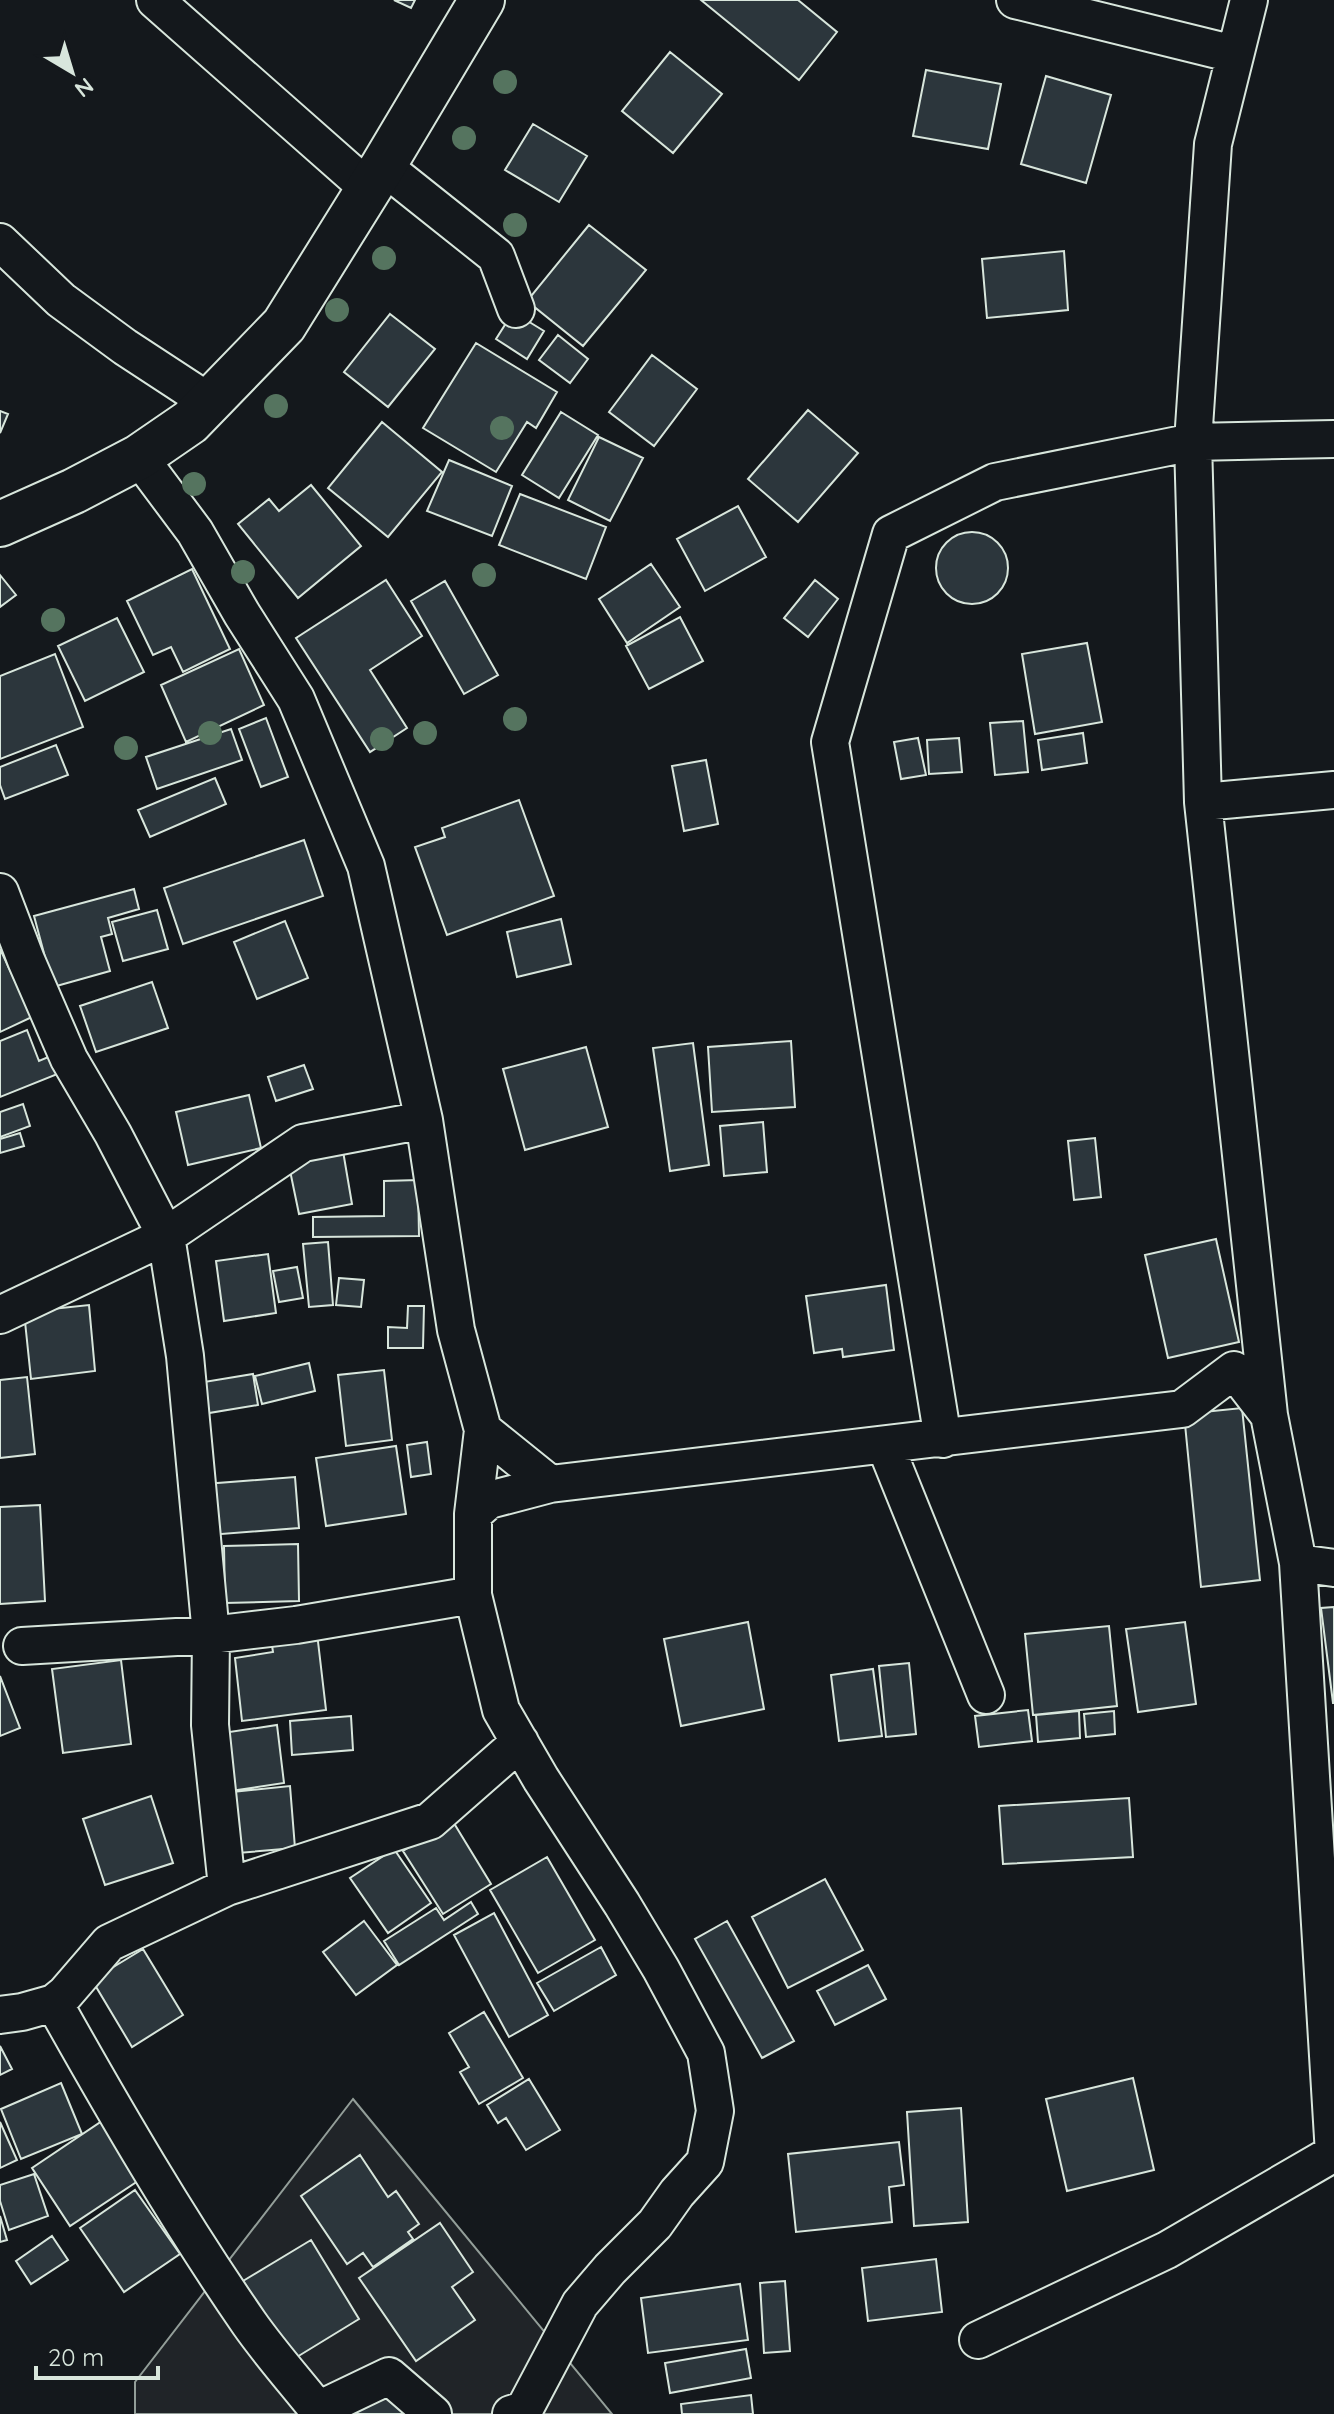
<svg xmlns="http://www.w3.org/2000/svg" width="1334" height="2414" font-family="Quicksand,sans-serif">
  <rect width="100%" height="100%" fill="#14181c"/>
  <!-- green -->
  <path fill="#202428" stroke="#939e99" stroke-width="2" d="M353,2099L612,2414H135V2382Z"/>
  <!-- building -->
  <path fill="#2c363c" stroke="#d8e6dc" stroke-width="2" d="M394,0H415L411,8Z
    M701,0H798L837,32L799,80Z
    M670,52L722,94L673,153L622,111Z
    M926,70L1001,84L988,149L913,136Z
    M1046,76L1111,95L1086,183L1021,164Z
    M533,124L587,156L559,202L505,170Z
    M589,225L646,270L583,346L527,301Z
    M1064,251L1068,310L987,318L982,259Z
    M513,312L544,331L527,359L496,339Z
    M390,314L435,349L388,407L344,372Z
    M558,335L588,359L570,383L539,360Z
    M476,343L557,392L536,428L527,422L496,472L423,428Z
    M652,355L697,389L654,446L609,412Z
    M808,410L858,453L798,522L748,479Z
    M0,411L8,414L0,433Z
    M561,412L598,435L559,498L522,475Z
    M382,422L442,472L388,537L328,488Z
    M599,437L643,458L610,521L568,500Z
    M449,460L512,486L492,536L427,511Z
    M311,485L361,546L298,598L238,524L269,499L279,511Z
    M520,494L606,527L586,579L499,545Z
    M738,506L766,557L705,591L677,539Z
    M936 568a36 36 0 1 1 72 0a36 36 0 1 1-72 0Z
    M651,564L680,607L627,643L599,599Z
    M192,569L230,649L183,672L171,647L153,655L127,601Z
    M0,575L16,595L0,607Z
    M386,580L422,636L370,670L407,728L370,752L296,638Z
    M815,580L838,599L808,637L784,618Z
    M445,581L498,675L464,694L411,601Z
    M680,617L703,661L649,689L626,646Z
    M117,618L144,672L85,701L58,646Z
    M1087,643L1102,722L1035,734L1022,654Z
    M239,649L264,705L186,742L161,685Z
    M55,654L83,727L0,759V676Z
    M266,718L288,777L261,787L239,729Z
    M1023,721L1028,772L995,775L990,723Z
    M231,729L242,760L157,789L146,757Z
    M1083,733L1087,763L1042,770L1038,740Z
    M918,738L926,775L901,779L894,742Z
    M959,738L962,772L929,774L927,740Z
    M56,745L68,775L5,799L0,785V767Z
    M706,760L718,824L684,831L672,766Z
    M215,778L226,804L150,837L138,810Z
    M519,800L554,896L447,935L415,847L445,837L442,828Z
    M304,840L323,896L183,944L164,888Z
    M134,889L139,909L108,918L112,934L101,937L110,971L53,987L34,916Z
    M157,910L168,949L123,961L112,922Z
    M561,919L571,964L517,977L507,932Z
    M285,921L308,978L257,999L234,942Z
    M0,949L32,1017L0,1032Z
    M152,982L168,1028L96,1052L80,1006Z
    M27,1030L39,1061L53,1055L60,1073L0,1097V1041Z
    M791,1041L795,1107L712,1112L708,1047Z
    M693,1043L709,1165L670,1171L653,1048Z
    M586,1047L608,1127L525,1150L503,1069Z
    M304,1065L313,1089L276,1101L268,1077Z
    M249,1095L261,1148L188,1165L176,1112Z
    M23,1104L30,1126L0,1137V1112Z
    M763,1122L767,1172L724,1176L720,1126Z
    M20,1133L24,1146L0,1153V1139Z
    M1095,1138L1101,1197L1074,1200L1068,1141Z
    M343,1151L352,1204L299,1214L288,1161Z
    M418,1180L419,1236L313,1237V1217L384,1216V1181Z
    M1216,1239L1239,1342L1168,1358L1145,1255Z
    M328,1242L333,1305L309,1307L303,1244Z
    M268,1254L276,1313L224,1321L216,1261Z
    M297,1267L303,1298L279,1302L273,1271Z
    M339,1278L364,1280L361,1307L336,1305Z
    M886,1285L894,1350L843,1357L842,1349L814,1353L806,1296Z
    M89,1305L95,1371L31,1379L24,1312Z
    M408,1306H424L423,1348H388V1327L407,1328Z
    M309,1363L315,1391L262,1404L255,1376Z
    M384,1370L392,1440L346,1446L338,1375Z
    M253,1374L258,1405L209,1413L204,1382Z
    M27,1377L35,1454L0,1458V1380Z
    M1242,1408L1260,1580L1201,1587L1184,1414Z
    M427,1442L431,1474L411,1477L407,1445Z
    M396,1446L406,1514L326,1526L316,1458Z
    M295,1477L299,1528L209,1535L205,1484Z
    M40,1505L45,1601L0,1604V1507Z
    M298,1544L299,1601L225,1603L224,1546Z
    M1334,1607V1703H1333L1321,1608Z
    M748,1622L764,1709L681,1726L664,1639Z
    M1185,1622L1196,1704L1138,1712L1126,1629Z
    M1109,1626L1117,1706L1033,1715L1025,1634Z
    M317,1633L326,1710L242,1721L235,1658L273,1652L271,1639Z
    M121,1660L131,1744L63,1753L52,1669Z
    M909,1663L916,1734L886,1737L879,1666Z
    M873,1669L882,1736L839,1741L831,1675Z
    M0,1676L20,1728L0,1736Z
    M1028,1710L1032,1741L979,1747L975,1716Z
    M1079,1711L1080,1738L1038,1742L1036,1715Z
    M1114,1711L1115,1734L1086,1737L1084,1714Z
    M351,1716L353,1750L292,1755L290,1721Z
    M277,1725L284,1783L224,1792L216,1734Z
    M290,1786L295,1848L238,1853L232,1792Z
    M151,1796L173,1863L105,1885L83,1819Z
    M1129,1798L1133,1857L1003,1864L999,1806Z
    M452,1820L491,1884L443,1914L403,1851Z
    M394,1849L431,1903L388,1933L350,1878Z
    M547,1857L595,1940L538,1973L490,1890Z
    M825,1879L863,1950L788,1988L752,1917Z
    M471,1902L478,1914L399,1965L384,1941L436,1908L444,1920Z
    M494,1913L548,2015L509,2037L454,1935Z
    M364,1921L397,1965L356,1995L323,1952Z
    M727,1921L794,2041L762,2058L695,1939Z
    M601,1947L616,1975L554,2011L537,1983Z
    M143,1949L183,2015L132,2047L92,1980Z
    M868,1965L886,1999L835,2025L817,1991Z
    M484,2012L523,2078L479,2104L460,2072L469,2067L449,2033Z
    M0,2046L12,2069L0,2075Z
    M1133,2078L1154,2170L1067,2191L1046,2099Z
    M529,2079L560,2130L526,2150L506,2118L498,2123L487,2105Z
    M61,2083L82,2134L21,2159L1,2109Z
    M961,2108L968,2222L914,2226L907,2112Z
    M111,2115L150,2173L70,2226L32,2168Z
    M0,2122L17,2160L0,2168Z
    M899,2142L904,2185L889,2187L892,2222L796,2232L788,2154Z
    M360,2155L388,2197L396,2191L419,2224L408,2232L413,2239L373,2267L363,2253L347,2264L301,2196Z
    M34,2174L48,2216L9,2230L0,2201V2185Z
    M135,2190L180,2254L124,2292L80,2228Z
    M0,2216L7,2240L0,2242Z
    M440,2223L473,2272L452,2287L475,2320L416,2361L359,2278Z
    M52,2236L68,2260L31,2284L16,2261Z
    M311,2240L359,2319L292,2360L243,2281Z
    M936,2259L942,2312L868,2321L862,2268Z
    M785,2281L790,2351L764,2353L760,2283Z
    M740,2284L748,2340L648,2353L641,2298Z
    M746,2349L751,2378L670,2393L665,2363Z
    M398,2386L414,2414H349Z
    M751,2395L753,2414H682L681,2404Z"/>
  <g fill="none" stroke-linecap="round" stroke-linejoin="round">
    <defs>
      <path id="street" d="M155,0L368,188
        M1015,0L1234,54
        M1249,0L1213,144L1193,442L1203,802L1269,1415L1298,1563L1334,2154
        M383,166L496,256L516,309
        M0,242L61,300L125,347L209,402
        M139,457L195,532L242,614L296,699L366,866L424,1120L456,1330L483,1430L473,1514V1595L501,1710L541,1779L622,1904L661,1969L706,2053L715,2111L705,2162L677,2193L655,2224L610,2269L580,2304L524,2410L511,2414
        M1203,802L1334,790
        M0,892L26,960L69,1059L113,1134L166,1236L185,1356L211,1635L210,1725L227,1887
        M0,1315L166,1236L303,1143L424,1120
        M483,1430L550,1484
        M943,1439L830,742L891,534L995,482L1193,442L1334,439
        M885,1445L986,1695
        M473,1514L489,1500L550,1484L1182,1409L1234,1370L1268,1414
        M1298,1563L1334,1568
        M22,1646L211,1635L296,1625L473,1595
        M54,2003C115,2112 178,2220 249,2323C270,2353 295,2381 318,2410
        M0,2015L22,2012L54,2003L65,1994L109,1943L227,1887L430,1821L520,1742
        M978,2340L1167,2250L1334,2153
        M318,2414V2410L389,2376L433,2414"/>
      <path id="secondary" d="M0,524L74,491L139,457L190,422L284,325L383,166L482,0"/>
    </defs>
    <!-- street casing -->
    <use href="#street" stroke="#d8e6dc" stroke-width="40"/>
    <!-- secondary casing -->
    <use href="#secondary" stroke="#d8e6dc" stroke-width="48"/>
    <!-- street -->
    <use href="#street" stroke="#14181c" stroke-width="36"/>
    <!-- secondary -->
    <use href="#secondary" stroke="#14181c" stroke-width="44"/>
  </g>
  <!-- trees -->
  <g fill="#55745f">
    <circle cx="505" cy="82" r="12"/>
    <circle cx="464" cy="138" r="12"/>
    <circle cx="515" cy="225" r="12"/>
    <circle cx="384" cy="258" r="12"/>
    <circle cx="337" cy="310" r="12"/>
    <circle cx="276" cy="406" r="12"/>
    <circle cx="502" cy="428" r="12"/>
    <circle cx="194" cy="484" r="12"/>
    <circle cx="243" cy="572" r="12"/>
    <circle cx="484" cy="575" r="12"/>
    <circle cx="53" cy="620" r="12"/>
    <circle cx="515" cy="719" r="12"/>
    <circle cx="210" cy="733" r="12"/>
    <circle cx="425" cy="733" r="12"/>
    <circle cx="382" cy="739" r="12"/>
    <circle cx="126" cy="748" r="12"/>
  </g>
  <!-- north arrow -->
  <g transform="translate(72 72) rotate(142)" stroke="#14181c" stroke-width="6" paint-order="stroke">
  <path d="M0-6L14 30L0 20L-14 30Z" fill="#d8e6dc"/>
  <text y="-12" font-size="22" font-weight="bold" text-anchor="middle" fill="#d8e6dc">N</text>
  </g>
  <!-- scale -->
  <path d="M36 2366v12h122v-12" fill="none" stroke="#d8e6dc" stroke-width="4"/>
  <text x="48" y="2366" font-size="24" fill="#d8e6dc" stroke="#14181c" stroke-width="6" paint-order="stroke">20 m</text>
</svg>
